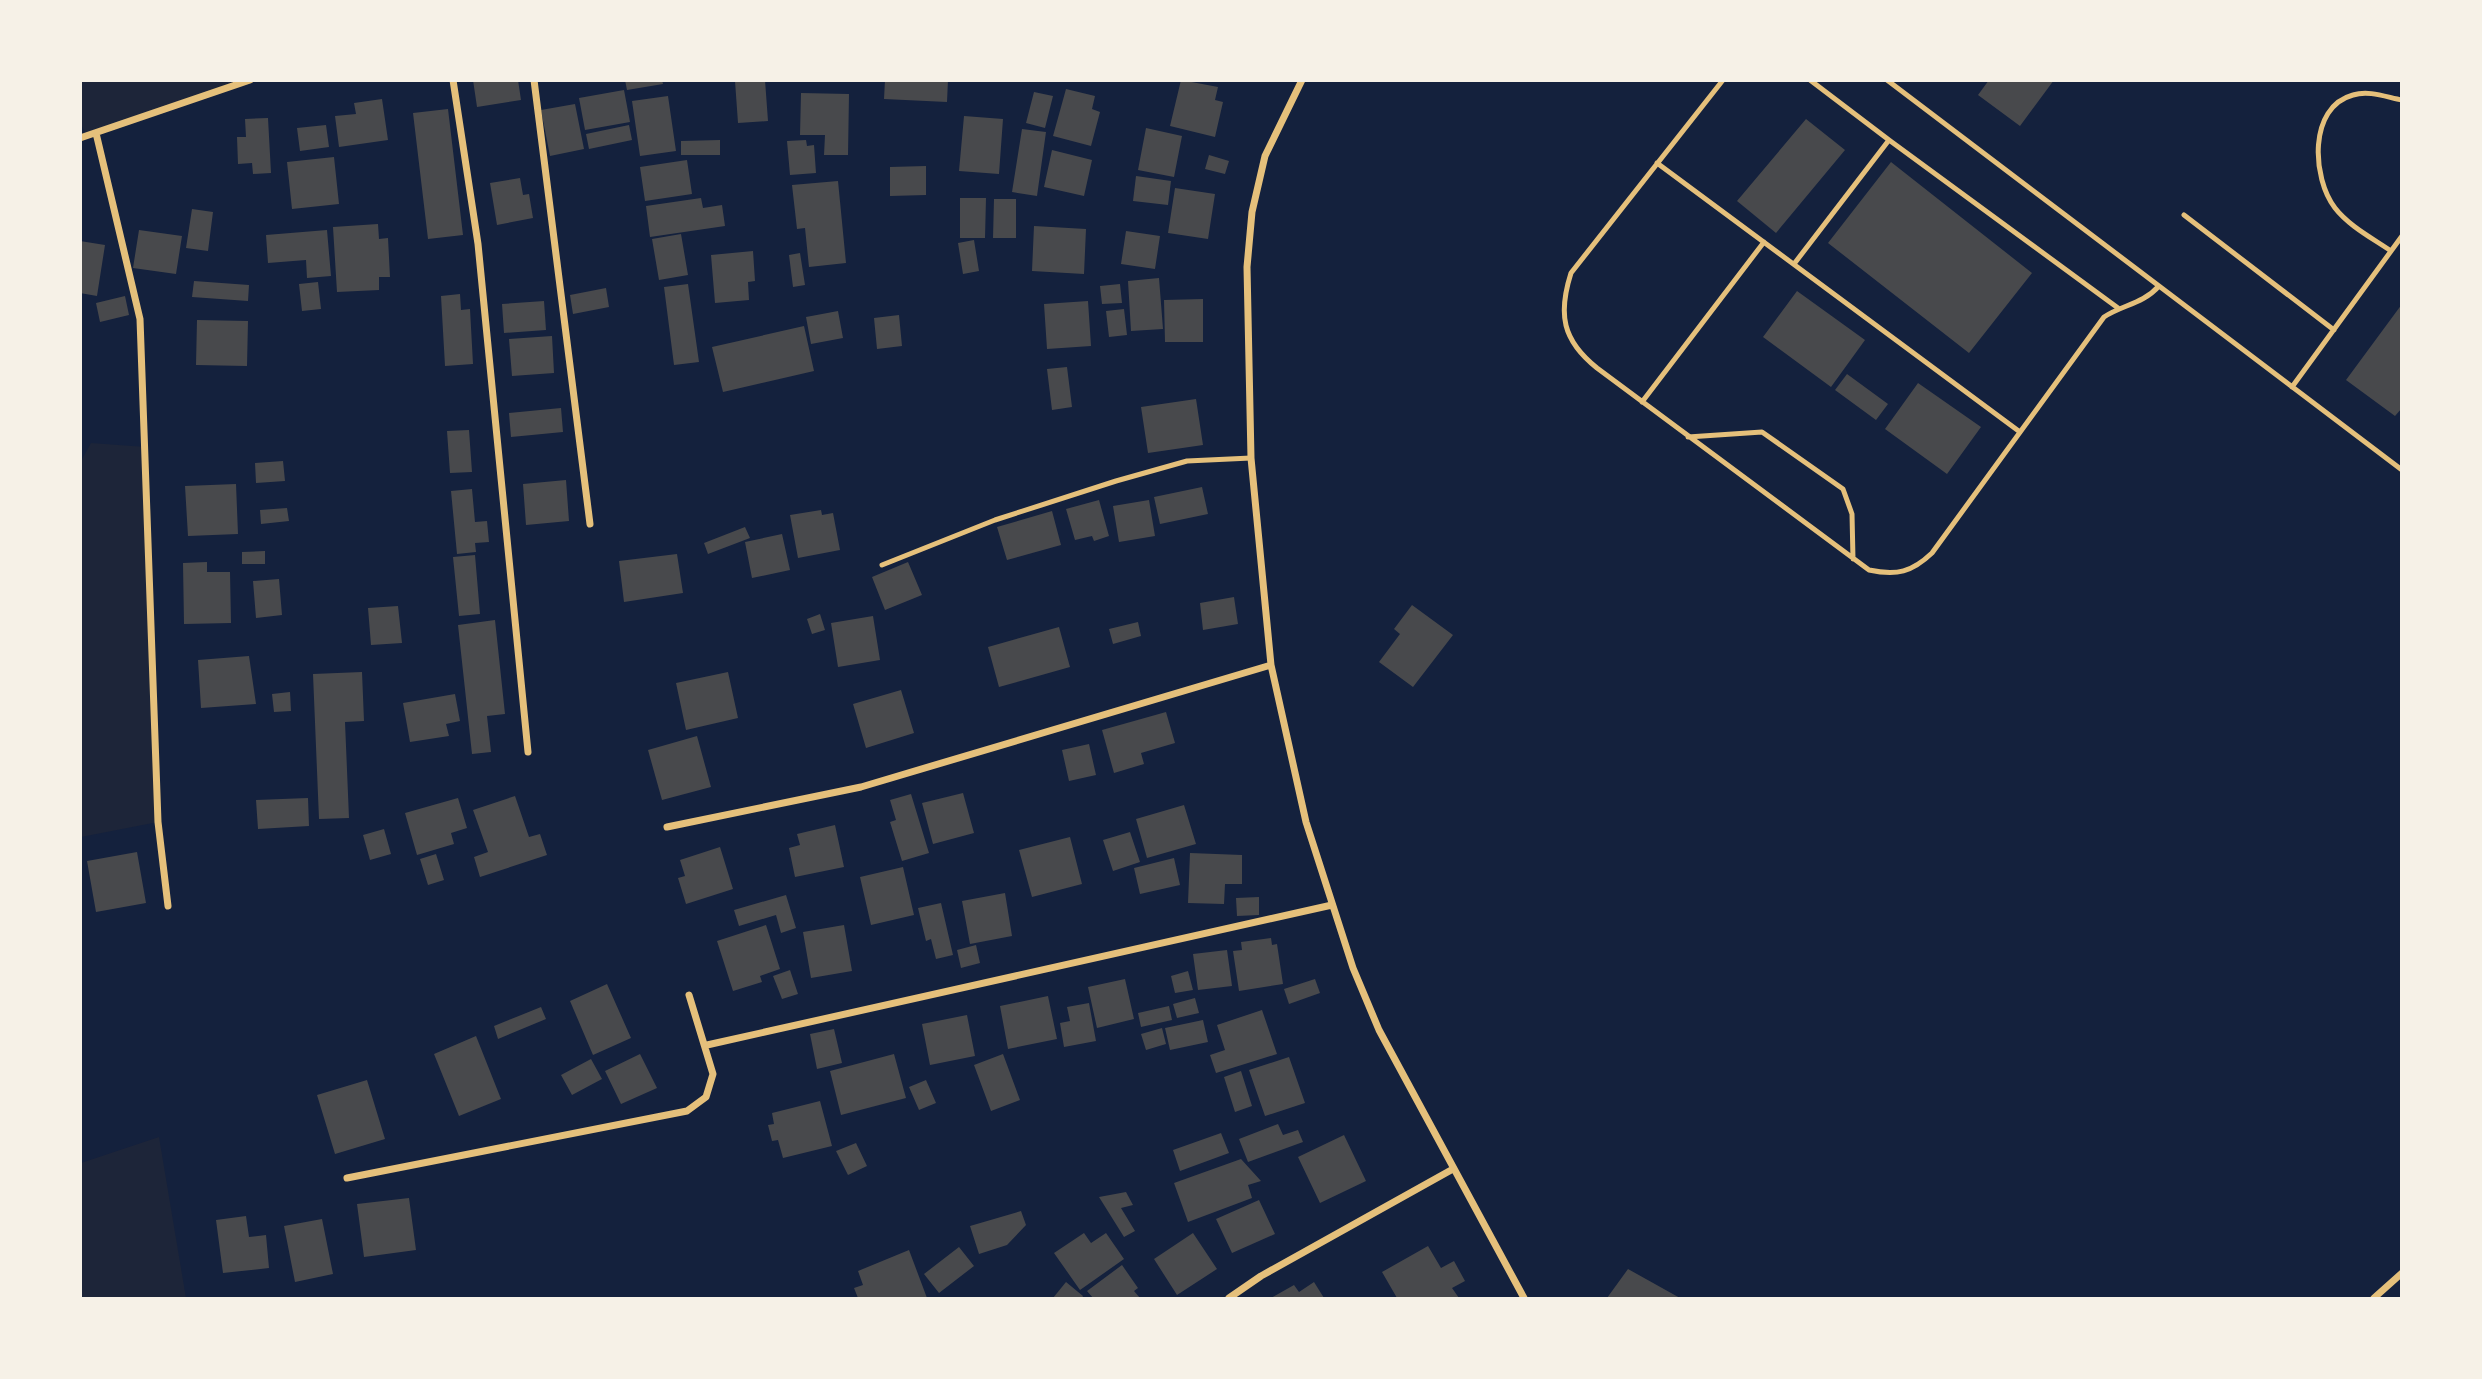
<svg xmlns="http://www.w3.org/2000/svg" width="2482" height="1379" font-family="'DejaVu Sans',sans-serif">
  <rect width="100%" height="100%" fill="#14213d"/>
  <!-- green -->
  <path fill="#1d2539" d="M80,81H250L88,136L81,125Z
    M91,443L146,447L158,822L81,837L80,463Z
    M159,1137L186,1298H81V1163Z"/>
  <!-- building -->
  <path fill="#48494c" d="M473,80H518L521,100L477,107Z
    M625,80H662L663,84L627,90Z
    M765,80L768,121L738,123L735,81Z
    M885,80H948L947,102L884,99Z
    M1181,80L1218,87L1215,100L1223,102L1215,137L1170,126Z
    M1989,80H2054L2020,126L1978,95Z
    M1066,89L1095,96L1092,109L1100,112L1091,146L1053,136Z
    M624,90L630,122L585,130L579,98Z
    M1034,92L1053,96L1045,128L1026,123Z
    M801,93L849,94L848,155H824L825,135H800Z
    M668,96L676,151L640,156L632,101Z
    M382,99L388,140L339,147L335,116L356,114L354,103Z
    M575,104L584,149L550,156L541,110Z
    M448,109L463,235L428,239L413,113Z
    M964,116L1003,119L999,174L959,171Z
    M268,118L271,173L253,174L252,163L238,164L237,137H246L245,119Z
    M1806,119L1845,150L1776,233L1737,201Z
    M326,125L329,147L300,151L297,128Z
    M629,125L632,140L589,149L586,134Z
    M1146,128L1182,136L1174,177L1138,170Z
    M1022,129L1046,132L1037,196L1012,192Z
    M720,140V155H681V141Z
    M806,140L807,146L814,145L816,173L790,175L787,141Z
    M1052,150L1092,160L1084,196L1044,187Z
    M1209,155L1229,161L1225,174L1205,169Z
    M334,157L339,204L292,209L287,162Z
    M687,160L692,194L645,201L640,167Z
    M1891,162L2032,273L1969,353L1828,243Z
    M926,166V195L890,196V167Z
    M1136,176L1171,181L1168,205L1133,201Z
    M520,178L523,195L529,194L533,218L497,225L490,183Z
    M838,181L846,263L809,267L805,228L797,229L792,185Z
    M1175,188L1215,194L1208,239L1168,233Z
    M701,198L703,208L722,205L725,226L650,237L646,206Z
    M960,198H986L985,238H960Z
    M994,199H1016V238H993Z
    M192,209L213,212L208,251L186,248Z
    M378,224L379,239L388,238L390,277H379V290L337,292L333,227Z
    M1034,226L1086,229L1084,274L1032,271Z
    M139,230L182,236L176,274L133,268Z
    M327,230L331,276L307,278L306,260L268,263L266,235Z
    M1126,231L1160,236L1155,269L1121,264Z
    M681,234L688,275L659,280L652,239Z
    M974,240L979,271L963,274L958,243Z
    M80,241L105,245L97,296L80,293Z
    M753,251L755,281L748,282L749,300L715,303L711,255Z
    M800,253L805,285L793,287L789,255Z
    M1159,278L1163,329L1131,331L1128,281Z
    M194,281L249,285L248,301L192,297Z
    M318,282L321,309L302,311L299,284Z
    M688,284L699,362L674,365L664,287Z
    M1120,284L1122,303L1102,304L1100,286Z
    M606,288L609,307L573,314L570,295Z
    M1797,291L1865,340L1831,387L1763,337Z
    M460,294L461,310L470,309L473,364L445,366L441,296Z
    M125,296L129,315L100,322L96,303Z
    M1203,299V342H1165L1164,300Z
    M544,301L546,330L504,333L502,304Z
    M1088,301L1091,346L1047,349L1044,304Z
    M2402,304V408L2395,416L2346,380Z
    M1124,309L1127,335L1109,337L1106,311Z
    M838,311L843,338L811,344L806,317Z
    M899,315L902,346L877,349L874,318Z
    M197,320L248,321L247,366L196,365Z
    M804,326L814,371L723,392L712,347Z
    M552,336L554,373L512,376L509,339Z
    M1067,367L1072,407L1052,410L1047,369Z
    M1847,374L1888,404L1876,420L1835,390Z
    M1918,383L1981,427L1947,474L1885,429Z
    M1196,399L1203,445L1148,453L1141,407Z
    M561,408L563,432L511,437L509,413Z
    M469,430L472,472L450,473L447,431Z
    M283,461L285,481L256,483L255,463Z
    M566,480L569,521L526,525L523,484Z
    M236,484L238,534L188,536L185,486Z
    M1202,487L1208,514L1160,524L1154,497Z
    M472,489L475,522L487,521L489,542L475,543L476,552L457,554L451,491Z
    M1099,500L1109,536L1094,541L1092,536L1075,540L1066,509Z
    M1149,500L1155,536L1119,542L1113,506Z
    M287,508L289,521L261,524L260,510Z
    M821,510L822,515L833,513L840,550L798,558L790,515Z
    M1052,511L1061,545L1007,560L997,527Z
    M745,527L750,538L708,554L704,543Z
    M782,534L790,570L752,578L745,542Z
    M265,551V564H242V552Z
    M677,554L683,593L624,602L619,561Z
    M475,555L480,614L459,616L453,557Z
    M207,562V572H230L231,623L184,624L183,563Z
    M908,562L922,595L885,610L872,577Z
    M279,579L282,615L256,618L253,581Z
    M1234,597L1238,624L1203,630L1200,603Z
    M1412,605L1453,635L1413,687L1379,662L1400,634L1394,629Z
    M398,606L402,643L371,645L368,608Z
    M820,614L825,630L812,634L807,619Z
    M873,616L880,660L838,667L831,623Z
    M495,620L505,714L487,716L491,752L472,754L458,625Z
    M1138,622L1141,636L1113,644L1109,629Z
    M1059,627L1070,667L999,687L988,647Z
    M249,656L256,704L201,708L198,660Z
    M362,672L364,721L345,722L349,818L319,819L313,674Z
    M728,672L738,718L686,730L676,683Z
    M901,690L914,733L866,748L853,704Z
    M290,692L291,711L274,712L272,694Z
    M455,694L460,721L446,724L449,736L410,742L403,703Z
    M1166,712L1175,743L1141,753L1144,764L1114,773L1102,730Z
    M697,736L711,787L662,800L648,750Z
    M1089,744L1096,775L1069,781L1062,750Z
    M963,793L974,833L933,844L922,803Z
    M911,794L929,853L902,861L890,822L896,820L890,800Z
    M515,796L529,837L540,834L547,855L480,877L474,857L488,852L473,810Z
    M308,798L309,826L258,829L256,800Z
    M458,798L467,828L451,833L454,844L417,855L405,813Z
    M1184,805L1196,844L1147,858L1136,819Z
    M835,825L844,867L795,877L789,848L800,845L797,834Z
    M384,829L391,854L370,860L363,835Z
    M1130,832L1140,862L1113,871L1103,840Z
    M1070,837L1082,884L1032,897L1019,850Z
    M720,847L733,889L686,904L678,878L685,876L680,860Z
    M137,852L146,903L96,912L87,861Z
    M1190,853L1242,855V884H1225L1224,904L1188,903Z
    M436,854L444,880L428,885L420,859Z
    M1174,858L1180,885L1140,894L1134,868Z
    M903,867L914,915L871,925L860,877Z
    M1005,893L1012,936L970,944L962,901Z
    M786,895L796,928L781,933L776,915L739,926L734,910Z
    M1259,897V915L1237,916L1236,898Z
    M941,903L953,955L936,959L931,939L926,941L918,908Z
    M766,925L780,969L760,976L762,982L733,991L717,941Z
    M844,925L852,971L811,978L803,932Z
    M1271,938L1272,945L1277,944L1283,984L1239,991L1233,951L1242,950L1241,942Z
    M976,945L980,963L961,968L957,950Z
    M1227,950L1232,986L1198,990L1193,954Z
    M790,970L798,994L782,999L773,976Z
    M1188,971L1193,990L1175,993L1171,976Z
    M1125,979L1134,1019L1097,1028L1088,987Z
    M1315,979L1320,993L1289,1004L1284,989Z
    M607,984L631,1038L593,1055L570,1001Z
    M1048,996L1057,1039L1008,1049L1000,1006Z
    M1195,998L1199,1013L1177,1018L1173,1004Z
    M1089,1003L1096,1041L1064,1047L1060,1023L1070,1021L1067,1007Z
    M1169,1006L1172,1020L1141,1027L1138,1013Z
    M541,1007L546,1019L498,1039L494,1026Z
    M1262,1010L1277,1054L1216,1073L1210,1055L1225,1050L1217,1025Z
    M967,1015L975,1056L930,1065L922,1024Z
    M1203,1020L1208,1042L1170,1050L1165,1028Z
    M1162,1028L1166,1044L1146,1050L1141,1034Z
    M834,1029L842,1063L817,1069L810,1034Z
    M476,1036L501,1099L459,1116L434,1054Z
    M640,1054L657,1088L621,1104L605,1071Z
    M894,1054L906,1098L841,1115L830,1071Z
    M1003,1054L1020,1100L991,1111L974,1065Z
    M1289,1057L1305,1103L1265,1116L1249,1070Z
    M591,1059L602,1079L572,1095L561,1075Z
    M1241,1071L1252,1106L1235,1112L1224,1077Z
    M367,1080L385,1139L335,1154L317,1095Z
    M926,1080L936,1103L919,1110L909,1087Z
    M820,1101L832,1146L783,1158L778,1140L772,1141L768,1125L774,1124L772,1113Z
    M1278,1124L1283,1135L1298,1130L1303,1142L1248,1162L1239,1139Z
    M1221,1133L1229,1153L1180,1171L1173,1150Z
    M1344,1135L1366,1181L1320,1203L1298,1157Z
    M856,1143L867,1166L848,1175L836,1151Z
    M1241,1159L1261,1181L1248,1185L1252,1198L1188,1222L1174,1183Z
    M1126,1192L1133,1205L1121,1208L1135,1231L1124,1237L1099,1197Z
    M409,1198L416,1250L364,1257L357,1204Z
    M1259,1200L1275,1234L1232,1253L1216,1219Z
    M1021,1211L1026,1225L1007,1245L979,1254L970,1226Z
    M246,1216L249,1237L266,1235L269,1268L223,1273L216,1220Z
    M322,1219L333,1274L295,1282L284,1226Z
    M1084,1233L1091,1243L1106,1233L1124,1259L1080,1290L1054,1253Z
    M1193,1233L1217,1269L1177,1295L1154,1259Z
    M1428,1246L1441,1268L1454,1261L1465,1281L1452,1288L1459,1298H1397L1382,1272Z
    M959,1247L974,1266L939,1293L924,1274Z
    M909,1250L927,1298H858L854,1288L863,1285L858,1271Z
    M1122,1265L1138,1288L1134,1291L1140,1298H1093L1087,1291Z
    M1628,1269L1680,1298H1607Z
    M1066,1282L1083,1296L1082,1298H1053Z
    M1314,1282L1324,1298H1271L1294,1285L1299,1292Z"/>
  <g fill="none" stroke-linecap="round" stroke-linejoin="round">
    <!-- service -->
    <path stroke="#e5c07b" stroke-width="5" d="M1723,80L1571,273C1558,314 1562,340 1597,368L1869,570C1897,576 1912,572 1932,553L2104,317C2122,305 2143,304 2159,286
      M1810,80L1889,140
      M1887,80L2402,470
      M1657,163L2020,432
      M2184,215L2334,330
      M2391,251C2372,238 2349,226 2335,208C2312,178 2308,107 2353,95C2369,90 2386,97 2402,100
      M1794,264L1889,140L2118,308
      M2292,387L2402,236
      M1642,402L1764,242
      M1688,437L1762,432L1843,489L1852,514L1853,559
      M882,565L995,520L1116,481L1187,461L1251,458"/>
    <!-- minor -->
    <path stroke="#e5c07b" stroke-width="7" d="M453,80L478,244L528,752
      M534,80L590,524
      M1302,80L1265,156L1252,212L1247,267L1251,458L1271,665L1306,822L1353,968L1379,1030L1524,1298
      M96,133L140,319L158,822L168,906
      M80,138L250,80
      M667,827L861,787L1271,665
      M707,1045L1332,905
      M347,1178L687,1111L706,1097L713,1074L689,995
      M1229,1298L1261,1276L1453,1169
      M2374,1298L2402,1273"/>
  </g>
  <!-- border -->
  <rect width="2482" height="1379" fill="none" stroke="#f6f1e7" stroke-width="164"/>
</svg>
